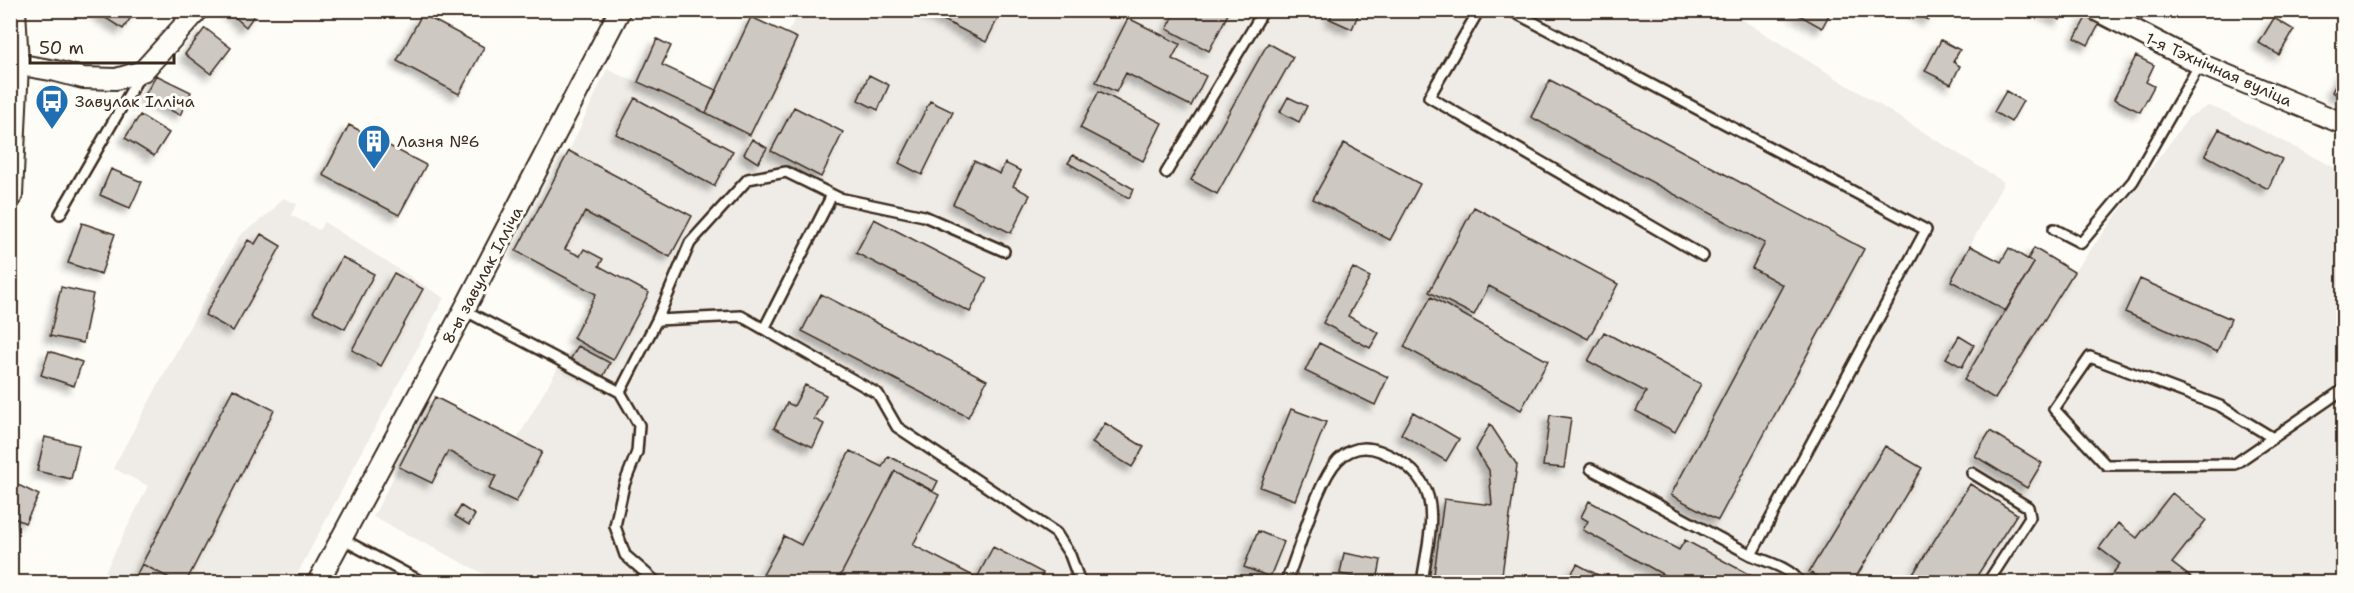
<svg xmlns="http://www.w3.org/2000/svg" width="2354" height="593" font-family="'Shantell Sans',sans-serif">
  <defs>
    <filter id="shadow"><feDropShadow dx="-5.5" dy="5.5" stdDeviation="3" flood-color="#0004"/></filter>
  </defs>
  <rect width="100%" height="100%" fill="#fdfcf7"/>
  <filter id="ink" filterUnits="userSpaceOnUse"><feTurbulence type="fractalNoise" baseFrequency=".0167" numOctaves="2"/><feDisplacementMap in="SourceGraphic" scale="12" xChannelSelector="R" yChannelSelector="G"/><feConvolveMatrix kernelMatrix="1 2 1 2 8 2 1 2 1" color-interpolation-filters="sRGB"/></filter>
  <g filter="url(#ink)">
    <!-- built -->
    <path fill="#efece7" d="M800,11H1728L2004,182L1970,246L2001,262L2009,248L2027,259L2034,248L2074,272L2189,117L2208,106L2226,112L2343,172V582H500L373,517L435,397L517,439L562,361L580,342L573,338L596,294L516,251L569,151L607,69L750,135L797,38L787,33Z
      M283,198L297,204L291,215L319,230L324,222L444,298L293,582H100L148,486L113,468L239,236L272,211Z"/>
    <!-- building -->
    <path fill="#cdc8c2" stroke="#3b2a1e" stroke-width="1.5" filter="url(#shadow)" d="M97,10H136L123,29L96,12Z
      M227,10H258L246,27Z
      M924,10H1002L986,42Z
      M1177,10H1230L1209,51L1167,29Z
      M1333,10H1360L1352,29L1330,19Z
      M1826,10L1830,13L1822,28L1792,11Z
      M1911,10H1934L1928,20Z
      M2040,10H2064L2060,20Z
      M422,14L484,47L459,94L397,61Z
      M2088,14L2101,21L2088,45L2075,38Z
      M751,17L797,38L750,135L706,113Z
      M1128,18L1180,44L1172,59L1206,76L1191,106L1126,73L1116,92L1096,82Z
      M2274,18L2294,30L2279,55L2259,43Z
      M205,28L231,48L211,74L185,54Z
      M657,39L671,46L662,65L716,90L706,113L638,82Z
      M1941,40L1960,50L1953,62L1960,66L1951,84L1925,71Z
      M1268,43L1293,57L1217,194L1191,180Z
      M2136,56L2154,65L2146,82L2154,86L2140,112L2114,99Z
      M2344,69V98L2332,92Z
      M156,75L191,92L180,115L144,97Z
      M869,75L889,85L878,110L858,100Z
      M1550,80L1864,249L1718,520L1671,495L1783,285L1752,268L1765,243L1531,117Z
      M1099,91L1162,123L1143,161L1080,128Z
      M2006,91L2023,101L2011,122L1994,112Z
      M1288,97L1307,106L1299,122L1280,112Z
      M635,98L733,151L714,186L616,134Z
      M930,101L953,112L922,175L899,163Z
      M794,107L843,132L821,177L771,151Z
      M140,115L169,133L154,156L125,138Z
      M349,125L426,165L399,215L323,175Z
      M2219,129L2282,159L2268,189L2205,155Z
      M752,139L767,148L758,163L744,154Z
      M1344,143L1420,184L1390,240L1313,199Z
      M569,151L692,216L670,257L585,212L565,249L580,256L584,249L603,259L599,266L649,293L613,360L573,338L596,294L516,251Z
      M1073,155L1134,189L1129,198L1068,163Z
      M974,161L1000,174L1005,163L1021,171L1013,186L1030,195L1011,233L953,204Z
      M111,169L142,182L130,208L100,195Z
      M1474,207L1618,284L1588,339L1489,286L1474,315L1429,292Z
      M874,219L987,278L970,312L856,253Z
      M82,223L115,234L101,274L68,263Z
      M261,234L281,246L233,331L205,315L248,240L255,244Z
      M1970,246L2001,262L2009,248L2034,263L2006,311L1951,281Z
      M2034,248L2074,272L1995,399L1964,380L2034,263L2028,259Z
      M342,257L374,274L345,329L313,312Z
      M1353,268L1370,277L1348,316L1379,333L1370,348L1323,323Z
      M394,273L423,289L381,366L352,350Z
      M2140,279L2231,319L2217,352L2125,312Z
      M61,287L93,294L83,343L50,336Z
      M821,294L987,380L968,417L802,331Z
      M1431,297L1548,361L1521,410L1404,347Z
      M1604,332L1701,384L1675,432L1636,411L1646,392L1588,361Z
      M1959,336L1974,345L1962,367L1946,358Z
      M1319,343L1388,377L1375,405L1305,371Z
      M578,346L610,363L602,379L569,362Z
      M49,351L82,362L74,386L41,375Z
      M805,385L826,395L814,419L824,424L813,447L774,428L787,403L794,406Z
      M233,389L274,410L186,582H177L142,564Z
      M435,397L542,452L516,502L489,489L496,476L448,451L432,483L399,467Z
      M1291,409L1326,422L1295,500L1260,487Z
      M1413,412L1459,439L1446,461L1401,434Z
      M1550,415L1571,418L1564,468L1543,466Z
      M1105,423L1144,447L1132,467L1092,443Z
      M1490,424L1517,465L1501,582H1433L1444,499L1492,505L1489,470L1476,450Z
      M1990,431L2042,463L2027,488L1975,456Z
      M45,437L79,445L71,479L37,471Z
      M1885,446L1922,468L1853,582H1826L1809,572Z
      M850,451L882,467L888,456L938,481L933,491L895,471L837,582H769L770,579L763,575L784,536L801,545Z
      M895,471L939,495L913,545L977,578L993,547L1043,573L1038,582H837Z
      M14,483L39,495L25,523L10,516V490Z
      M1970,484L2017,514L1973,582H1908Z
      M2172,493L2206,520L2172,563L2197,582H2106L2120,564L2099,548L2118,523L2137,538Z
      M1589,501L1679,550L1685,540L1763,582H1668L1671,579L1583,530L1588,521L1581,517Z
      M461,506L475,515L469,525L455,516Z
      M1258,531L1284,542L1270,577L1244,567Z
      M1344,553L1381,560L1377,581L1340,574Z
      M142,564L177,582H133Z
      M1577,564L1611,582H1567Z"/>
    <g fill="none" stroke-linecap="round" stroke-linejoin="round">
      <defs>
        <path id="service" d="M1479,10L1429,97L1703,256
          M1510,10L1926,230L1751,555L1591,469
          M1166,173L1264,10
          M60,214L140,75
          M2054,229L2081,243L2133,181L2200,64
          M464,310L620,392L639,425L637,452L624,485L615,526L625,555L656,582
          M657,320L741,316L878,394L897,427L1056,533L1070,555L1080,582
          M764,329L832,195
          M620,392L657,320L690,243L748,179L786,172L839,198L924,216L1004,251
          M2273,438L2220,406L2090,357L2054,409L2106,465L2235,464L2344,389
          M1972,473L2028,507L2030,517L1988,582
          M342,539L422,582
          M1751,555C1764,561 1792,568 1799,582
          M1286,582C1300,550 1316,483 1338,460C1350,448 1364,445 1380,451C1448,478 1431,524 1422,582"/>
        <path id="minor" d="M2096,10L2200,64L2344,124
          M16,64L56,71L83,78L116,79L143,71L198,10
          M318,582L464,310L620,10"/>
        <path id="tertiary" d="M10,195L16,64L13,10"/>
      </defs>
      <!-- service casing -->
      <use href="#service" stroke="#3b2a1e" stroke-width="14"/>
      <!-- minor casing -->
      <use href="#minor" stroke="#3b2a1e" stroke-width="24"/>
      <!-- tertiary casing -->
      <use href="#tertiary" stroke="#3b2a1e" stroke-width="28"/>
      <!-- service -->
      <use href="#service" stroke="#fdfcf7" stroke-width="9"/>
      <!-- minor -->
      <use href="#minor" stroke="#fdfcf7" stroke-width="20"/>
      <!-- tertiary -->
      <use href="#tertiary" stroke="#fdfcf7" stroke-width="24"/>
    </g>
  </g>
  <!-- icons -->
  <defs>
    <symbol id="bus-pin" viewBox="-11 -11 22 30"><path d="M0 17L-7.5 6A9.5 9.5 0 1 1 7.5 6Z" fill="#1f6fb2" stroke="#fdfcf7"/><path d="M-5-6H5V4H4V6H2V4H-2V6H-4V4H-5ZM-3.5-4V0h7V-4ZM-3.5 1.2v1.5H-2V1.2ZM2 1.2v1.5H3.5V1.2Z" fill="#fff"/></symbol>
    <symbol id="building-pin" viewBox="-11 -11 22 30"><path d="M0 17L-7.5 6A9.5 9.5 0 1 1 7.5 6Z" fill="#1f6fb2" stroke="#fdfcf7"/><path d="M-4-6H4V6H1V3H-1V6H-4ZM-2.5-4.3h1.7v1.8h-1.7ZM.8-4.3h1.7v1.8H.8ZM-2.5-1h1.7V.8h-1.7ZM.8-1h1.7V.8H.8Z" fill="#fff"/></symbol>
  </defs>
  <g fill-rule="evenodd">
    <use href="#bus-pin" x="33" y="82" width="38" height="52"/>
    <use href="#building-pin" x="355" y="122" width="38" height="52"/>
  </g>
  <g text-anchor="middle" stroke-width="6" stroke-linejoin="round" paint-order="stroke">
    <!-- street labels -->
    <g font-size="16" fill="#3b2a1e" stroke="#fdfcf7">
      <text transform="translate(2219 69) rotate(24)" y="6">1-я Тэхнічная вуліца</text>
      <text transform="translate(482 275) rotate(-62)" y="6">8-ы завулак Ілліча</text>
    </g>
    <!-- poi labels -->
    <g font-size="16" fill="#3b2a1e" stroke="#fdfcf7" text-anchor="start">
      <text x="75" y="107">Завулак Ілліча</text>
      <text x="397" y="147">Лазня №6</text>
    </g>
  </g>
  <!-- margin -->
  <rect width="2354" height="593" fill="none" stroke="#fdfcf7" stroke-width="36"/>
  <rect x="18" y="18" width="2318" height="557" fill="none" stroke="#3b2a1e" stroke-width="2" filter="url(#ink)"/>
  <!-- scale -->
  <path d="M30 54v9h144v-9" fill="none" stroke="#3b2a1e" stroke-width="3"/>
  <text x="39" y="54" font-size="18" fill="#3b2a1e" stroke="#fdfcf7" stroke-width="4.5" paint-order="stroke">50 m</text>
</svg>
